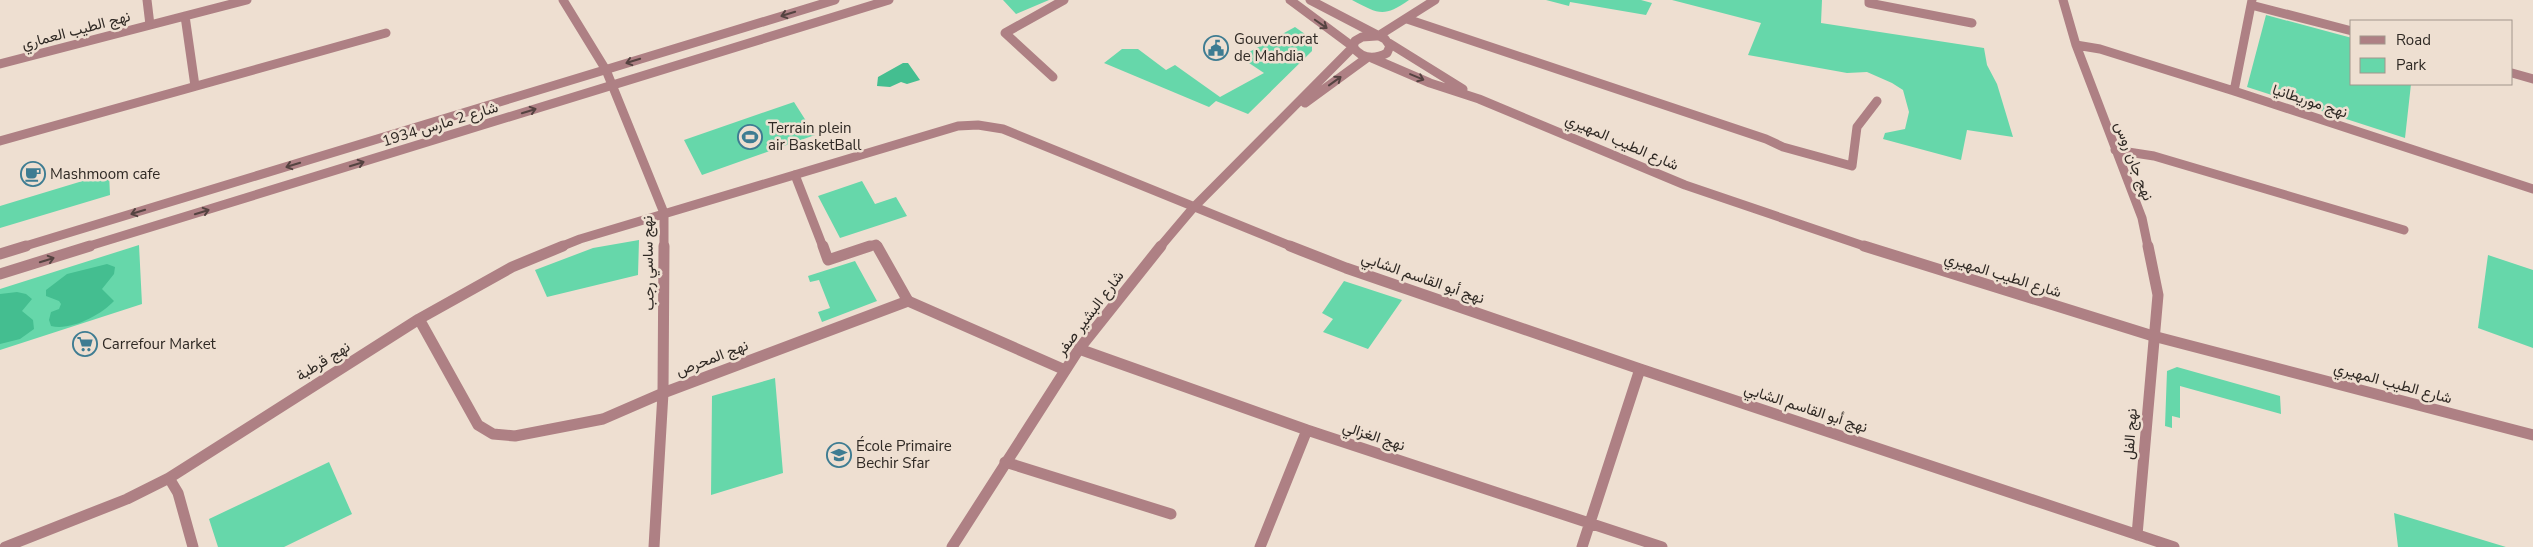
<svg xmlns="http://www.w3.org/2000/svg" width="2533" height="547" font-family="'Nunito Sans',Vazirmatn,sans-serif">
  <rect width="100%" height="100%" fill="#eedfd1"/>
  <!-- green -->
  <path fill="#66d7aa" d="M1003,0H1049L1016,14Z
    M1352,0H1409C1383,18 1379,14 1352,0Z
    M1546,0H1641L1652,3L1646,15L1570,2L1569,6Z
    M1672,0H1822L1821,23L1984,48L1987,65L1997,84L2013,137L1967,130L1961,160L1883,139L1885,133L1905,129L1909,112L1903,90L1892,83L1867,72L1847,73L1748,55L1761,23Z
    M2266,15L2352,38V84H2411L2405,138L2247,87Z
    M1295,27L1312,39V51L1248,114L1216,101L1209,107L1104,63L1122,49H1138L1166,70L1175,65L1220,97L1264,73L1240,57Z
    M794,102L815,135L702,175L684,140Z
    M109,173L110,195L0,228V206Z
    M862,181L875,204L896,197L907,216L840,238L818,196Z
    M639,240L638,275L547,297L535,270L593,248Z
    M139,245L142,304L0,350V289Z
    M2488,255L2533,270V348L2478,328Z
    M855,261L877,301L822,322L818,312L830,308L819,280L810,282L808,276Z
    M1344,281L1402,300L1368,349L1323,332L1333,319L1322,313Z
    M2177,367L2280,396L2281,414L2180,386V418L2172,416V428L2165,426L2167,371Z
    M775,378L783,473L711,495L712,396Z
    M329,462L352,514L284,547H218L209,519Z
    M2394,513L2506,547H2398Z"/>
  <!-- forest -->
  <path fill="#44be90" d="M903,63H908L920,80L907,84L901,82L890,87L877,86L878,77Z
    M107,264L115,267L114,274L102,289L114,301C101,315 71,331 51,326L49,320L51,312L59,309L61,304L59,301L46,296V290L67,274Z
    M17,292L26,294L32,299L22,311L33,320L34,329L20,339L0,344V294Z"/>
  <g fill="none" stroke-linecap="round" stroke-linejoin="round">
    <!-- service-far1 -->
    <path stroke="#ae8084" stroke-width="9" d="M1053,77L1005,33L1064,0
      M795,175L823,247
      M866,247L876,244L878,247"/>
    <!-- service -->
    <path stroke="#ae8084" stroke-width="11" d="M823,246L828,260L870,246
      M877,246L908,301
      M1005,462L1171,514"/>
    <!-- minor-far1 -->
    <path stroke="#ae8084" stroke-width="9" d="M147,0L150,25
      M563,0L606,70L664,213V247
      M1869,0V3L1972,23
      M2063,0L2076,45L2142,218L2148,247
      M2251,5L2352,31
      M185,16L195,86
      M1407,19L1766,139L1783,147L1852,166L1857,127L1877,101
      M2076,45L2100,49L2234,91L2533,189
      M0,64L247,0
      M2512,73L2533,79
      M2234,91L2252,0
      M0,141L386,33
      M2115,150L2154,156L2404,230
      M560,247L580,239L958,126L978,125L1003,129L1293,247"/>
    <!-- minor -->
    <path stroke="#ae8084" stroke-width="11" d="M1290,246L1346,268L1640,369L2174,547
      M419,319L478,425L493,434L515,436L603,419L663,393L908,301L1065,370
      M1079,349L1307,430L1662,547
      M169,478L178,493L193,547
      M2137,535L2158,295L2148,246
      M5,547L127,499L169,478L419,319L512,267L563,246
      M654,547L663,393L664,246
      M1260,547L1307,430
      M1582,547L1640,369"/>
    <!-- tertiary-far1 -->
    <path stroke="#ae8084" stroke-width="9" d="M1290,0L1352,46
      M1310,0L1385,39L1390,46L1387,53C1374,60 1362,59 1353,47L1355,41L1362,37L1376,36
      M1378,36L1435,0
      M1389,43L1463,89
      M1372,58L1430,83L1479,99L1685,185L1867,247
      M1305,103L1368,57
      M22,247L835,0
      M86,247L889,0
      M1160,247L1193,208L1353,47"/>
    <!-- tertiary -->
    <path stroke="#ae8084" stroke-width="11" d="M1864,246L2153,336L2533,435
      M0,254L26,246
      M0,274L90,246
      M952,547L1079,349L1161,246"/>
  </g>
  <!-- one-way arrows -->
  <defs><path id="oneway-shaft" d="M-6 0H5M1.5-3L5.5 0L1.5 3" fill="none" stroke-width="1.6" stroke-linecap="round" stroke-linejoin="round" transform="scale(1.25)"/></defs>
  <g stroke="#554341">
    <use href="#oneway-shaft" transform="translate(788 14) rotate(163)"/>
    <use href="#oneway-shaft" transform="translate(1321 24) rotate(35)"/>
    <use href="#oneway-shaft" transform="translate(633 61) rotate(163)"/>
    <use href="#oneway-shaft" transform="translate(1417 77) rotate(23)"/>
    <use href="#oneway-shaft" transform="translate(1335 81) rotate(-36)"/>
    <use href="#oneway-shaft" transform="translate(529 111) rotate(-17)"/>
    <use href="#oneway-shaft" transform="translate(357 164) rotate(-17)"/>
    <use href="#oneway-shaft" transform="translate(293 165) rotate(163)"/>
    <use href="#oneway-shaft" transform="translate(138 212) rotate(163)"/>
    <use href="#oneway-shaft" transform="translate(202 212) rotate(-17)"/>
    <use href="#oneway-shaft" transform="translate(47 260) rotate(-17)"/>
  </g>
  <!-- icons -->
  <defs>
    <symbol id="civic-ring" viewBox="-11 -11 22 22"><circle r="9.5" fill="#eedfd1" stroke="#3e7c92" stroke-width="1.5"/><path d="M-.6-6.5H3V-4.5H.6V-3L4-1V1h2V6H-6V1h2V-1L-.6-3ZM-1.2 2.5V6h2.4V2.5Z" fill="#3e7c92"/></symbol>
    <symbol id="stadium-ring" viewBox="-11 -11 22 22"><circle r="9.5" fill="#eedfd1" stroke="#3e7c92" stroke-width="1.5"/><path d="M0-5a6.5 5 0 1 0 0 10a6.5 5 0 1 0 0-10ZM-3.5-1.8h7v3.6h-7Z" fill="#3e7c92"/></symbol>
    <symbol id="cafe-ring" viewBox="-11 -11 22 22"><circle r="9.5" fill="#eedfd1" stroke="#3e7c92" stroke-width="1.5"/><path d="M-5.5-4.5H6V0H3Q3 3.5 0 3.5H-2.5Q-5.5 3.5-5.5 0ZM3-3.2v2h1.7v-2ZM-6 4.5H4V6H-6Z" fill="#3e7c92"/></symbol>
    <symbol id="supermarket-ring" viewBox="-11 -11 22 22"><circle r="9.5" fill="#eedfd1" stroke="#3e7c92" stroke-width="1.5"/><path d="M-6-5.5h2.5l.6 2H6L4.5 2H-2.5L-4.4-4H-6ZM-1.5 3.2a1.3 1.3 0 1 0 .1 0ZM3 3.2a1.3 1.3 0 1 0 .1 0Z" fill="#3e7c92"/></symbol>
    <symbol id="school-ring" viewBox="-11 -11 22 22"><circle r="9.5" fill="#eedfd1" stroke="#3e7c92" stroke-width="1.5"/><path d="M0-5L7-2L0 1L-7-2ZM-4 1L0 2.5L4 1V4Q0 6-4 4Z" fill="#3e7c92"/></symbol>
  </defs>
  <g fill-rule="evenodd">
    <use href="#civic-ring" x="1202" y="34" width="28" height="28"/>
    <use href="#stadium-ring" x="736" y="123" width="28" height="28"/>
    <use href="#cafe-ring" x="19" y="160" width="28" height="28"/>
    <use href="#supermarket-ring" x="71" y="330" width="28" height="28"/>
    <use href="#school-ring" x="825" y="441" width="28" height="28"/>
  </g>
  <g text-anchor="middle" stroke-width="5" stroke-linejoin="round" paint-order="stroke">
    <!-- street labels -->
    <g font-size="15" fill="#2f2924" stroke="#eedfd1">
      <text transform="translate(76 30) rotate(-15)" y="5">نهج الطيب العماري</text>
      <text transform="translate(2310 101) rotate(18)" y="5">نهج موريطانيا</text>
      <text transform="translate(440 124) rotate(-17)" y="5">شارع 2 مارس 1934</text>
      <text transform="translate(1622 142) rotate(23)" y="5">شارع الطيب المهيري</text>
      <text transform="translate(2134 161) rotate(69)" y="5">نهج جان روس</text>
      <text transform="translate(648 263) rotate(-91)" y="5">نهج ساسي رجب</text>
      <text transform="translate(2003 275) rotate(17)" y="5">شارع الطيب المهيري</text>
      <text transform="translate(1423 278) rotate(19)" y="5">نهج أبو القاسم الشابي</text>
      <text transform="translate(1090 313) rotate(-53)" y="5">شارع البشير صفر</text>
      <text transform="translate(712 358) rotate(-21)" y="5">نهج المحرص</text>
      <text transform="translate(323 361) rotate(-32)" y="5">نهج قرطبة</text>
      <text transform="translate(2393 383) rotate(15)" y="5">شارع الطيب المهيري</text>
      <text transform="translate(1806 408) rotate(18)" y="5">نهج أبو القاسم الشابي</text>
      <text transform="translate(2130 434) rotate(-86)" y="5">نهج الفل</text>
      <text transform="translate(1374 436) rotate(18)" y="5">نهج الغزالي</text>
    </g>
    <!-- poi labels -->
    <g font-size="15" fill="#2f2924" stroke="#eedfd1" text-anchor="start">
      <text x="1234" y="44">Gouvernorat<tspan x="1234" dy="17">de Mahdia</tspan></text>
      <text x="768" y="133">Terrain plein<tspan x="768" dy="17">air BasketBall</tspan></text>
      <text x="50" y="179">Mashmoom cafe</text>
      <text x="102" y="349">Carrefour Market</text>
      <text x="856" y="451">École Primaire<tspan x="856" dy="17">Bechir Sfar</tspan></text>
    </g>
  </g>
  <!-- legend -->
  <rect x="2350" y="20" width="162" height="65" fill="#eedfd1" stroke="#a2968c"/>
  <rect x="2360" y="36" width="25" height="8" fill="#ae8084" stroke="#a2968c"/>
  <text x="2396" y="45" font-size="15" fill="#2f2924">Road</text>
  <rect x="2360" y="58" width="25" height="15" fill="#66d7aa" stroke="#a2968c"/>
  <text x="2396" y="70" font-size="15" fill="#2f2924">Park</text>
</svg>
